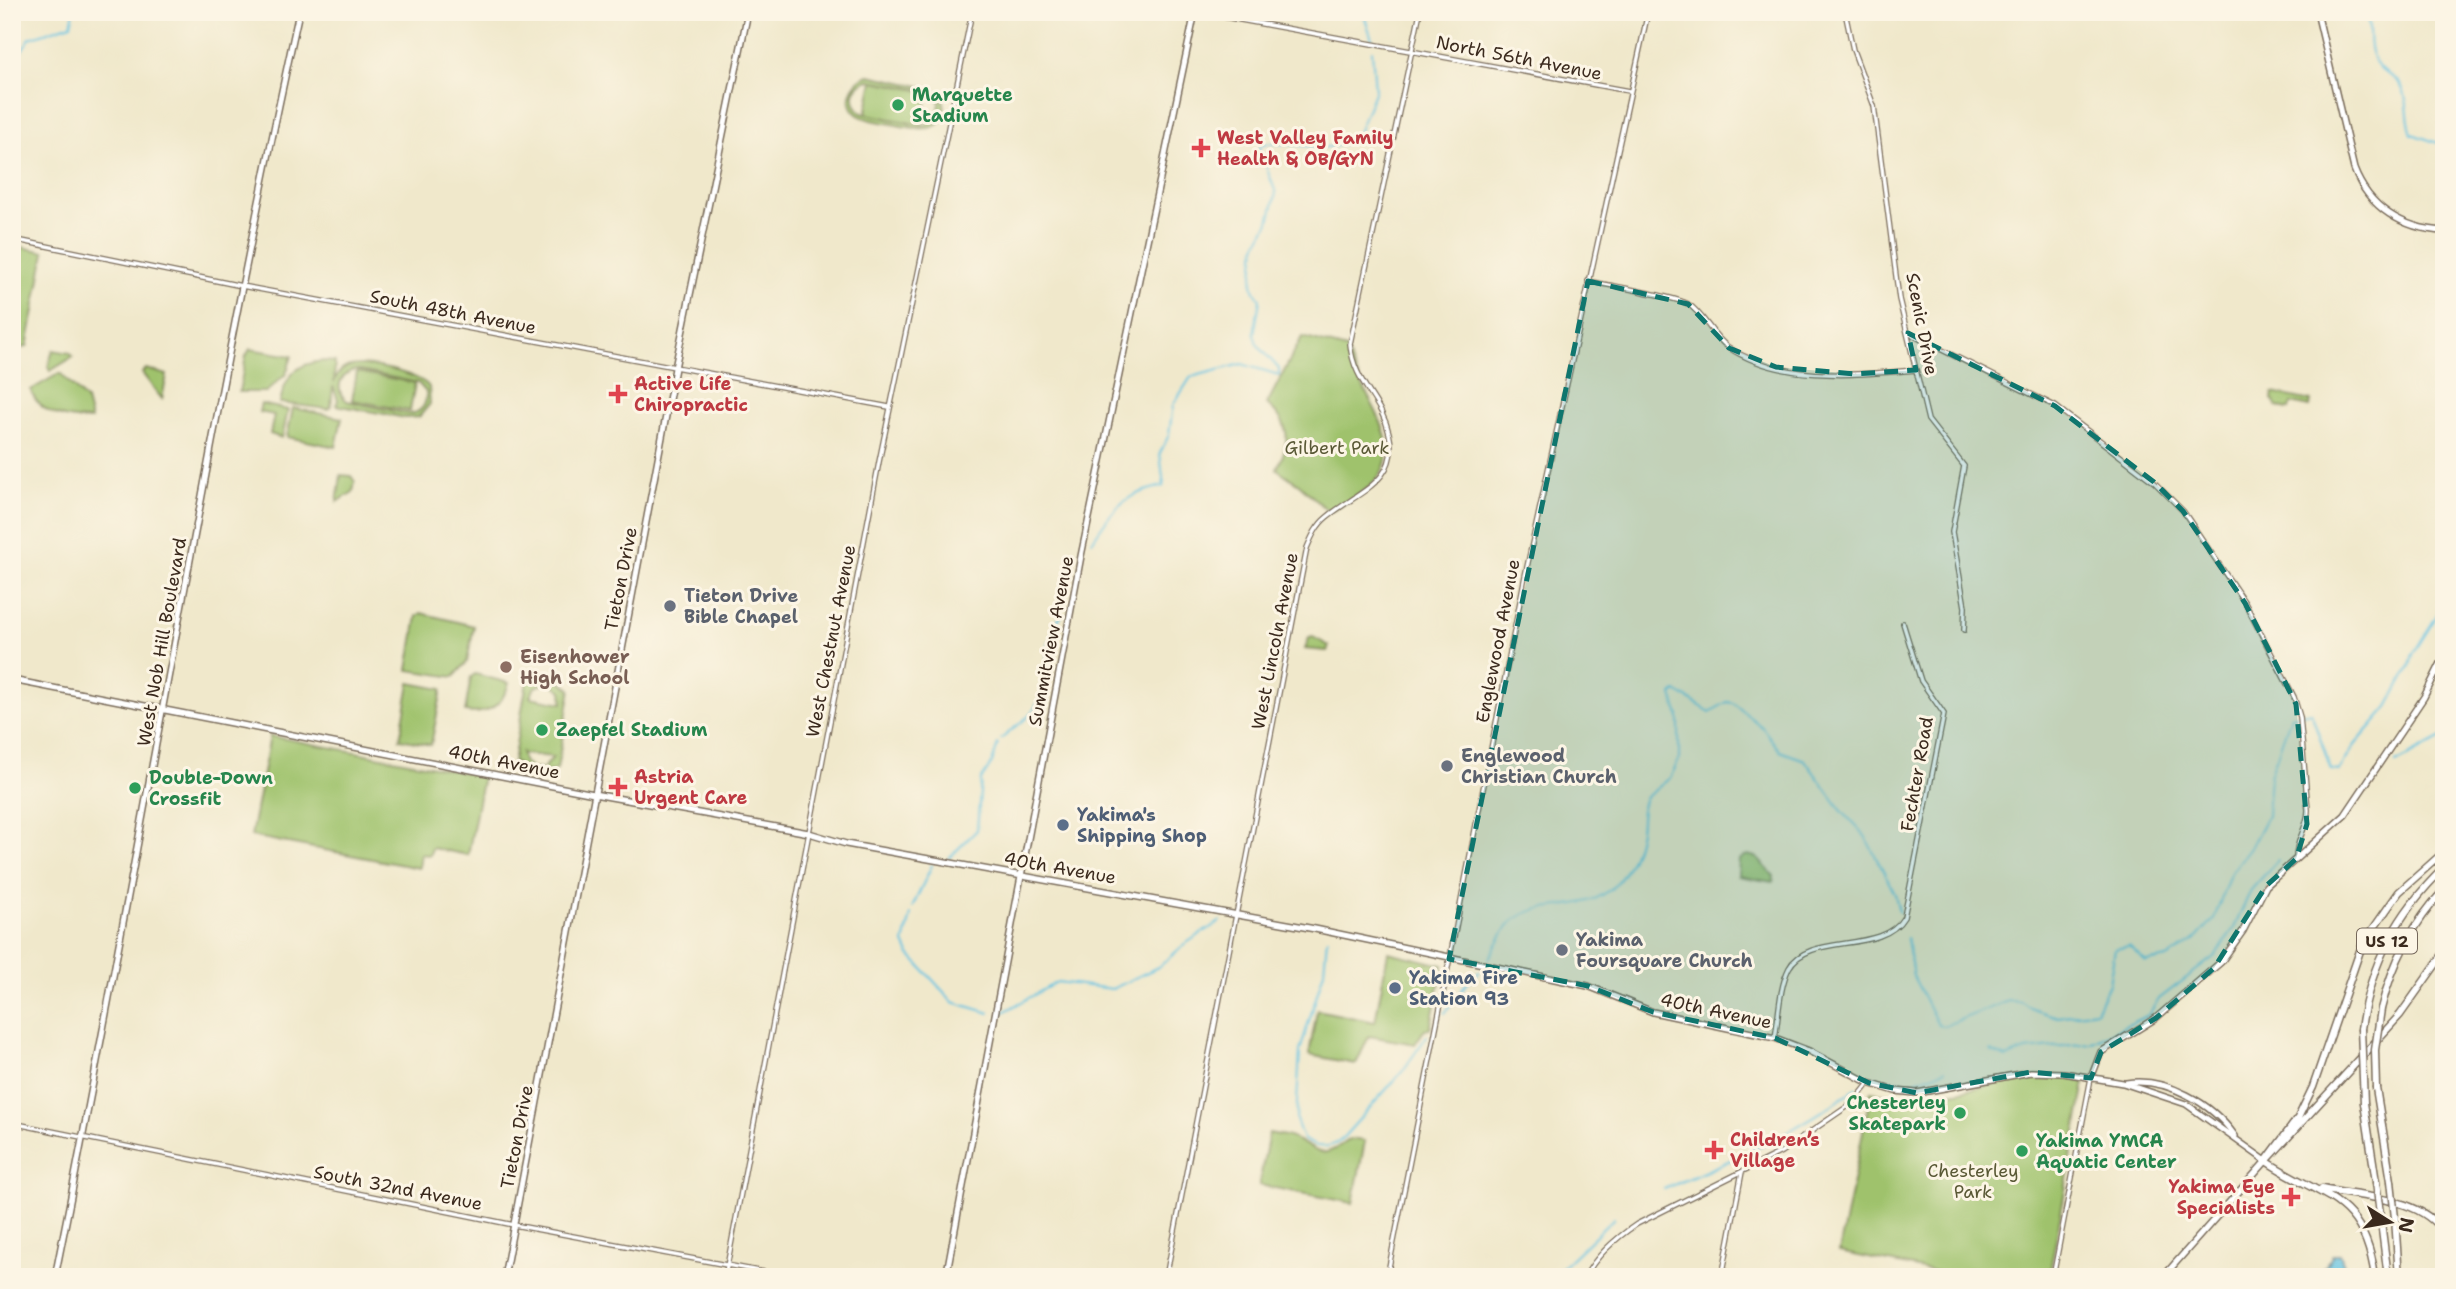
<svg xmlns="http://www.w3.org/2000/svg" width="2456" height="1289" font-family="'Shantell Sans',sans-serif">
  <rect width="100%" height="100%" fill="#fcf5e5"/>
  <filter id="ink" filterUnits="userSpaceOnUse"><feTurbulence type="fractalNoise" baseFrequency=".0143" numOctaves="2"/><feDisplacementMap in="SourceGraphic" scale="14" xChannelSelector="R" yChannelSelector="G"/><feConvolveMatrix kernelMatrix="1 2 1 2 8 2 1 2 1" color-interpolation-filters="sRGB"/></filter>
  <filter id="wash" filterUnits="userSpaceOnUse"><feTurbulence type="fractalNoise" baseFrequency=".00686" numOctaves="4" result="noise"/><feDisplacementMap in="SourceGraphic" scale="28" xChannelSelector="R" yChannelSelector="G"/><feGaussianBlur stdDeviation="1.57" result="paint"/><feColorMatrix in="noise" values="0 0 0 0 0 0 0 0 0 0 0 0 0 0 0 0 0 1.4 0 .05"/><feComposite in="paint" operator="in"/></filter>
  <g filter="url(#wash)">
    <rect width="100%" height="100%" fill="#f0e8cb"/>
    <!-- green -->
    <path fill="#9fc26c" stroke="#6d7645" stroke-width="2" fill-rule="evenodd" d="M869,75L933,89L944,102C949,137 914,129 892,124C882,122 869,121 860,116C841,105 851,80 869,75ZM869,80L929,91L940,102L938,118L922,126L862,113C849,101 852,85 869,80Z
      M873,81L928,92L922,125L866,114Z
      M12,245L45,252L27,347L12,349Z
      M1302,337L1347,349C1357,394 1416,445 1370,486C1358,497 1342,504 1329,512L1300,485L1277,469C1290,442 1292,425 1267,404Z
      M250,349L292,356L286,374L266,392H239L246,356Z
      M53,350L70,353L73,357L50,371L48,367Z
      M324,361L335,362L334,383C336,376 340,370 347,367C362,360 421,374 429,387L430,404L419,417L406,418L336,405L338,400L333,386L331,406L328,409L280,403C285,376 296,363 324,361ZM356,370L418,383L426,392C427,404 422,412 410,414L347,401C334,390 339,373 356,370Z
      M146,369L167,375L162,399L142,373Z
      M357,372L415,383L410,411L352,400Z
      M60,373L86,400L91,420C68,420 38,414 31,390Z
      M2273,393L2311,401L2310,407L2291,403L2289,409L2277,407L2272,399Z
      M261,404L288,410L282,438L270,434L274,415L259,412Z
      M293,408L342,418L336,447L287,437Z
      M341,475L351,476L355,482L353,492L337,502Z
      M421,613L474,626L467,662L454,677L408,670L417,616Z
      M1313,637L1329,646L1327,651L1305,649L1309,638Z
      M475,674L509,683C503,705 486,716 465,712L471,677Z
      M544,677L557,679L571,689L557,769L537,775L513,762L527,681ZM550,682L562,691L563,703L530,697L535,687ZM521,751L523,754L553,757L543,769H532L523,761Z
      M410,683L442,689L431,745L400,739Z
      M270,736L483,776L468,855L432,848L430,855L421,854L419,868L251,836Z
      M1747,855L1756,857L1774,876L1773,882L1738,876L1739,860Z
      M1388,952L1443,965L1430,1029H1425L1415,1044L1369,1036L1356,1064L1309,1055L1317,1010L1375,1022Z
      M2052,1076L2085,1082L2049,1277H1962L1839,1252L1871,1091C1883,1094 1896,1098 1908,1098C1957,1097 2003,1077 2052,1076Z
      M1269,1133C1276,1135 1285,1135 1292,1138C1320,1150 1319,1163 1349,1139L1365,1141L1353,1203L1259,1185Z"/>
    <!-- water -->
    <path fill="#64c3e2" stroke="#507680" stroke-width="2" d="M2333,1254H2340L2348,1277H2318Z"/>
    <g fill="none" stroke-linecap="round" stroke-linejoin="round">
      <!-- stream -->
      <path stroke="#64c3e2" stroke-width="2" d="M1363,12L1372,39
        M2365,12C2373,31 2366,39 2372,55C2380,76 2388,71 2398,82C2411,97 2405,117 2412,134L2444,145
        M12,79L18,69L14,62L30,38L71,24L74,12
        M1092,541C1115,507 1123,494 1164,486L1160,453L1169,435L1173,405L1191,377L1242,364L1279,375V369L1257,344L1254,334L1260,300L1252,285L1256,246L1269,222L1276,193L1259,148L1263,144C1297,140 1326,157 1356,138L1375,90L1372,50
        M1001,739L1030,715L1047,690V648L1057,621L1062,615
        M2396,763L2444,737
        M949,858L977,830L981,780L992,763L998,744
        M912,908L932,865
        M911,915L904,943L909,954L953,1002L990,1013
        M1907,937L1913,976L1938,1025L1944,1026L2008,1001L2022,1002L2032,1009L2058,1017L2096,1011L2109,984L2115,949L2129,946L2146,962L2167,958L2195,940L2214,919L2230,874L2250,848L2267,816L2270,776L2291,716L2311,712L2331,770L2339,771L2355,745L2388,707L2410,666L2413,654L2444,604
        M1327,939L1324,971L1300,1051L1296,1120L1303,1139C1315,1148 1328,1149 1340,1141L1402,1072L1427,1036
        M1489,959C1496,947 1502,932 1512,922C1541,896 1586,917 1616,884C1629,869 1637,849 1640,830C1642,819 1640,808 1645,798L1670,778L1679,760V716L1672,695L1676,691L1710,712L1727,702L1733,703L1762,727L1780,751L1805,760L1841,810L1865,836L1895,894L1899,912
        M1002,1013L1057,982L1112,989L1160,966L1185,944L1221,921
        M1445,1013L1466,984L1479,972
        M1991,1051L2006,1058L2026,1050L2090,1043L2148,1015L2159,999L2215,956L2234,928L2251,890L2278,860
        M1881,1079L1910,1083L1945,1070
        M1664,1189C1729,1162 1799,1131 1856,1088
        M1552,1277L1614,1218"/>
    </g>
  </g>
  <g filter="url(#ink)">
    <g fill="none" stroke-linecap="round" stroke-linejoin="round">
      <defs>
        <path id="minor" d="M1197,12L1629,91
          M1845,12L1853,50L1874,106L1899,299L1928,420L1964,466L1952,532L1965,607L1964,630
          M12,239L242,286L889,407
          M1588,281C1611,286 1671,295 1688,304C1703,313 1712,336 1728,347C1781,383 1856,375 1916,370
          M1908,333L2055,406L2154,482L2183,511L2245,603L2294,697L2300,717L2308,810C2308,828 2295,841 2296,858
          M1775,1038C1779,1016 1779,988 1789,968C1808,932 1882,955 1904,917L1944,714L1921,681L1903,623
          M12,1123L514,1225L780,1275
          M725,1277L879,462L972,12
          M1166,1277L1307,548C1312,536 1317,525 1327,517C1357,492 1401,481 1389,433C1381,398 1354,384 1350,344L1420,12
          M1387,1277L1525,576L1648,12
          M1585,1277C1597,1254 1616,1238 1637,1224L1781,1152L1854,1102L1869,1083
          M1722,1277L1742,1172
          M2053,1277L2091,1078"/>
        <path id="major" d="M2317,12L2354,169C2369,208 2403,229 2444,231
          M12,680L594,794L809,833L846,844L1315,929L1588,986L1653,1012L1775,1038L1809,1051L1869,1083L1895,1091L1917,1093L2031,1072L2064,1073L2123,1083L2186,1104L2266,1161L2163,1277
          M2091,1078L2101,1052L2156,1018L2221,962L2243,931L2266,886L2345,815L2424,697L2444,657
          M2126,1083C2166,1077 2212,1103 2235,1136
          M55,1277C140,856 207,432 299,12
          M504,1277L675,368L748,12
          M946,1277L1081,556L1195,12"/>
        <path id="highway" d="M2381,1009C2392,964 2412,924 2444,890
          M2361,1029C2370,964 2397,913 2444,868
          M2376,1088L2391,1181
          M2364,1103L2376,1182
          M2268,1159L2400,1015L2444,953
          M2266,1161L2298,1118L2313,1087L2362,945L2399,892L2444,852
          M2266,1161C2323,1199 2364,1196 2375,1277
          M2322,1189C2361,1198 2419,1195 2444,1233
          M2380,1214L2388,1277
          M2395,1218L2399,1277"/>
      </defs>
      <!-- minor casing -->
      <use href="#minor" stroke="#7a6c5b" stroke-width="6"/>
      <!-- major casing -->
      <use href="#major" stroke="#7a6c5b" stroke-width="8"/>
      <!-- highway casing -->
      <use href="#highway" stroke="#7a6c5b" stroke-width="9"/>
      <!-- minor -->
      <use href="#minor" stroke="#fff" stroke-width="3.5"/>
      <!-- major -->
      <use href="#major" stroke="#fff" stroke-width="5"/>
      <!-- highway -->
      <use href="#highway" stroke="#fff" stroke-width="6"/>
      <defs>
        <path id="highway-bridge" d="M2361,1029L2364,1103
          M2376,1088L2375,1050L2381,1009
          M2391,1181L2395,1218
          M2376,1182L2380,1214"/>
      </defs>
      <!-- highway-bridge casing -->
      <use href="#highway-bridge" stroke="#7a6c5b" stroke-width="9" stroke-linecap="butt"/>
      <!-- highway-bridge -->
      <use href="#highway-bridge" stroke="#fff" stroke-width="6"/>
    </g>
  </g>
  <!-- marked area -->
  <path fill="#0f766e" fill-opacity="0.2" stroke="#0f766e" stroke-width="5" stroke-dasharray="14 9" stroke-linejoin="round" d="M1588,281L1688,304L1729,348L1776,367L1854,374L1916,370L1908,333L2055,406L2154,482L2183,511L2245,603L2296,704L2307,824L2296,859L2266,886L2214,968L2156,1018L2101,1052L2091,1078L2031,1072L1917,1093L1869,1083L1775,1038L1653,1012L1588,986L1449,959Z"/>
  <!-- markers -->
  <g fill="#2e9e5b" stroke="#fcf5e5" stroke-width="2.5">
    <circle cx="898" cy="105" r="7"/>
    <circle cx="542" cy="730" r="7"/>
    <circle cx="135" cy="788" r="7"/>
    <circle cx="1960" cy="1113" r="7"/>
    <circle cx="2022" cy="1151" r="7"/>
  </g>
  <g fill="#e0444e" stroke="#fcf5e5" stroke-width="2.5">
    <path d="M1197.5 137.5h7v7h7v7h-7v7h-7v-7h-7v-7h7z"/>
    <path d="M614.5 383.5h7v7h7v7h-7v7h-7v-7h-7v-7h7z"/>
    <path d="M614.5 776.5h7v7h7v7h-7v7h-7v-7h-7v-7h7z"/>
    <path d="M1710.5 1139.5h7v7h7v7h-7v7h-7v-7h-7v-7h7z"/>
    <path d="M2287.5 1186.5h7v7h7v7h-7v7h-7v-7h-7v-7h7z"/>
  </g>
  <g fill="#6b7280" stroke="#fcf5e5" stroke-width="2.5">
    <circle cx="670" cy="606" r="7"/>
    <circle cx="1447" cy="766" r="7"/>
    <circle cx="1562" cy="950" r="7"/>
  </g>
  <circle fill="#8d6e63" stroke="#fcf5e5" stroke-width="2.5" cx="506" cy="667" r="7"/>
  <g fill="#5c6f8a" stroke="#fcf5e5" stroke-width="2.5">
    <circle cx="1063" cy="825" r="7"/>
    <circle cx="1395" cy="988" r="7"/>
  </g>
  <g text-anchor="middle" stroke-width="6" stroke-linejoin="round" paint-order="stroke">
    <!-- shield labels -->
    <rect fill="#fcf5e5" stroke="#75675a" stroke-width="2" x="2357" y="928.5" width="60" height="25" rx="5"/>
    <g font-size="16" font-weight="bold" fill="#3b2a1e">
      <text x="2387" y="947">US 12</text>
    </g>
    <!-- street labels -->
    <g font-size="18" fill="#3b2a1e" stroke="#fcf5e5">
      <text transform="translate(1519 58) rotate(11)" y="6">North 56th Avenue</text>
      <text transform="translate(453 312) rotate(11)" y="6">South 48th Avenue</text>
      <text transform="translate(1922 324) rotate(79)" y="6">Scenic Drive</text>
      <text transform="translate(621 579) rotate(-79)" y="6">Tieton Drive</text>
      <text transform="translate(831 641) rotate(-79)" y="6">West Chestnut Avenue</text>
      <text transform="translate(1051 641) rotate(-79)" y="6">Summitview Avenue</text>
      <text transform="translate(1275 641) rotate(-79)" y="6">West Lincoln Avenue</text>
      <text transform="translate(1498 641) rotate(-79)" y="6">Englewood Avenue</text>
      <text transform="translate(162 642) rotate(-80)" y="6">West Nob Hill Boulevard</text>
      <text transform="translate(504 762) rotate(11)" y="6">40th Avenue</text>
      <text transform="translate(1917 774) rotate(-80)" y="6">Fechter Road</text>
      <text transform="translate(1060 868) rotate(10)" y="6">40th Avenue</text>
      <text transform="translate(1716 1011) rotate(12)" y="6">40th Avenue</text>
      <text transform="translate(517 1137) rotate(-79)" y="6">Tieton Drive</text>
      <text transform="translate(398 1188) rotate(11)" y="6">South 32nd Avenue</text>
    </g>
    <!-- leisure labels -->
    <g font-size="18" font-weight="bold" fill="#27864d" stroke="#fcf5e5" text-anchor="start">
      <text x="912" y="101">Marquette<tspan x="912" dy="21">Stadium</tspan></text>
      <text x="556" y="736">Zaepfel Stadium</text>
      <text x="149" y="784">Double-Down<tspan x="149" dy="21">Crossfit</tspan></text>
      <text x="1946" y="1109" text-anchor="end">Chesterley<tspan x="1946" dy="21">Skatepark</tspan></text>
      <text x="2036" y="1147">Yakima YMCA<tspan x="2036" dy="21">Aquatic Center</tspan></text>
    </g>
    <!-- health labels -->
    <g font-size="18" font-weight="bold" fill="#be3a42" stroke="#fcf5e5" text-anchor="start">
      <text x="1217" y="144">West Valley Family<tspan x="1217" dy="21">Health &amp; OB/GYN</tspan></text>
      <text x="634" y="390">Active Life<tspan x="634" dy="21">Chiropractic</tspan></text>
      <text x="634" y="783">Astria<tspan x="634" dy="21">Urgent Care</tspan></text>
      <text x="1730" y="1146">Children’s<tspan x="1730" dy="21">Village</tspan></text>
      <text x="2275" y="1193" text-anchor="end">Yakima Eye<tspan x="2275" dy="21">Specialists</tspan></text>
    </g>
    <!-- park labels -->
    <g font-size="18" fill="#595835" stroke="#fcf5e5">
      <text x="1337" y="454">Gilbert Park</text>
      <text x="1973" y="1177">Chesterley<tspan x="1973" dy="21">Park</tspan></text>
    </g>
    <!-- worship labels -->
    <g font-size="18" font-weight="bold" fill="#5b616d" stroke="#fcf5e5" text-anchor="start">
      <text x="684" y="602">Tieton Drive<tspan x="684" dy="21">Bible Chapel</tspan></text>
      <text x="1461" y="762">Englewood<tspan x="1461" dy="21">Christian Church</tspan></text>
      <text x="1576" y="946">Yakima<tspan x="1576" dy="21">Foursquare Church</tspan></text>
    </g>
    <!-- education labels -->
    <g font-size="18" font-weight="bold" fill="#785e54" stroke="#fcf5e5" text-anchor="start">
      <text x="520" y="663">Eisenhower<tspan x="520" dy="21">High School</tspan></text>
    </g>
    <!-- service labels -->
    <g font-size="18" font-weight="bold" fill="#4e5e75" stroke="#fcf5e5" text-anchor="start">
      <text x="1077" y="821">Yakima's<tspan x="1077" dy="21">Shipping Shop</tspan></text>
      <text x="1409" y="984">Yakima Fire<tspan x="1409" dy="21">Station 93</tspan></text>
    </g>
  </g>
  <!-- margin -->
  <rect width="2456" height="1289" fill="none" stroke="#fcf5e5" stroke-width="42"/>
  <!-- north arrow -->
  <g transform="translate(2390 1222) rotate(101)" stroke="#fcf5e5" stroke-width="5" paint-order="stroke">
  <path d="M0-5L12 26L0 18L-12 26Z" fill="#3b2a1e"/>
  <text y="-10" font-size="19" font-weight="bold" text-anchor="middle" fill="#3b2a1e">N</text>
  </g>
</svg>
